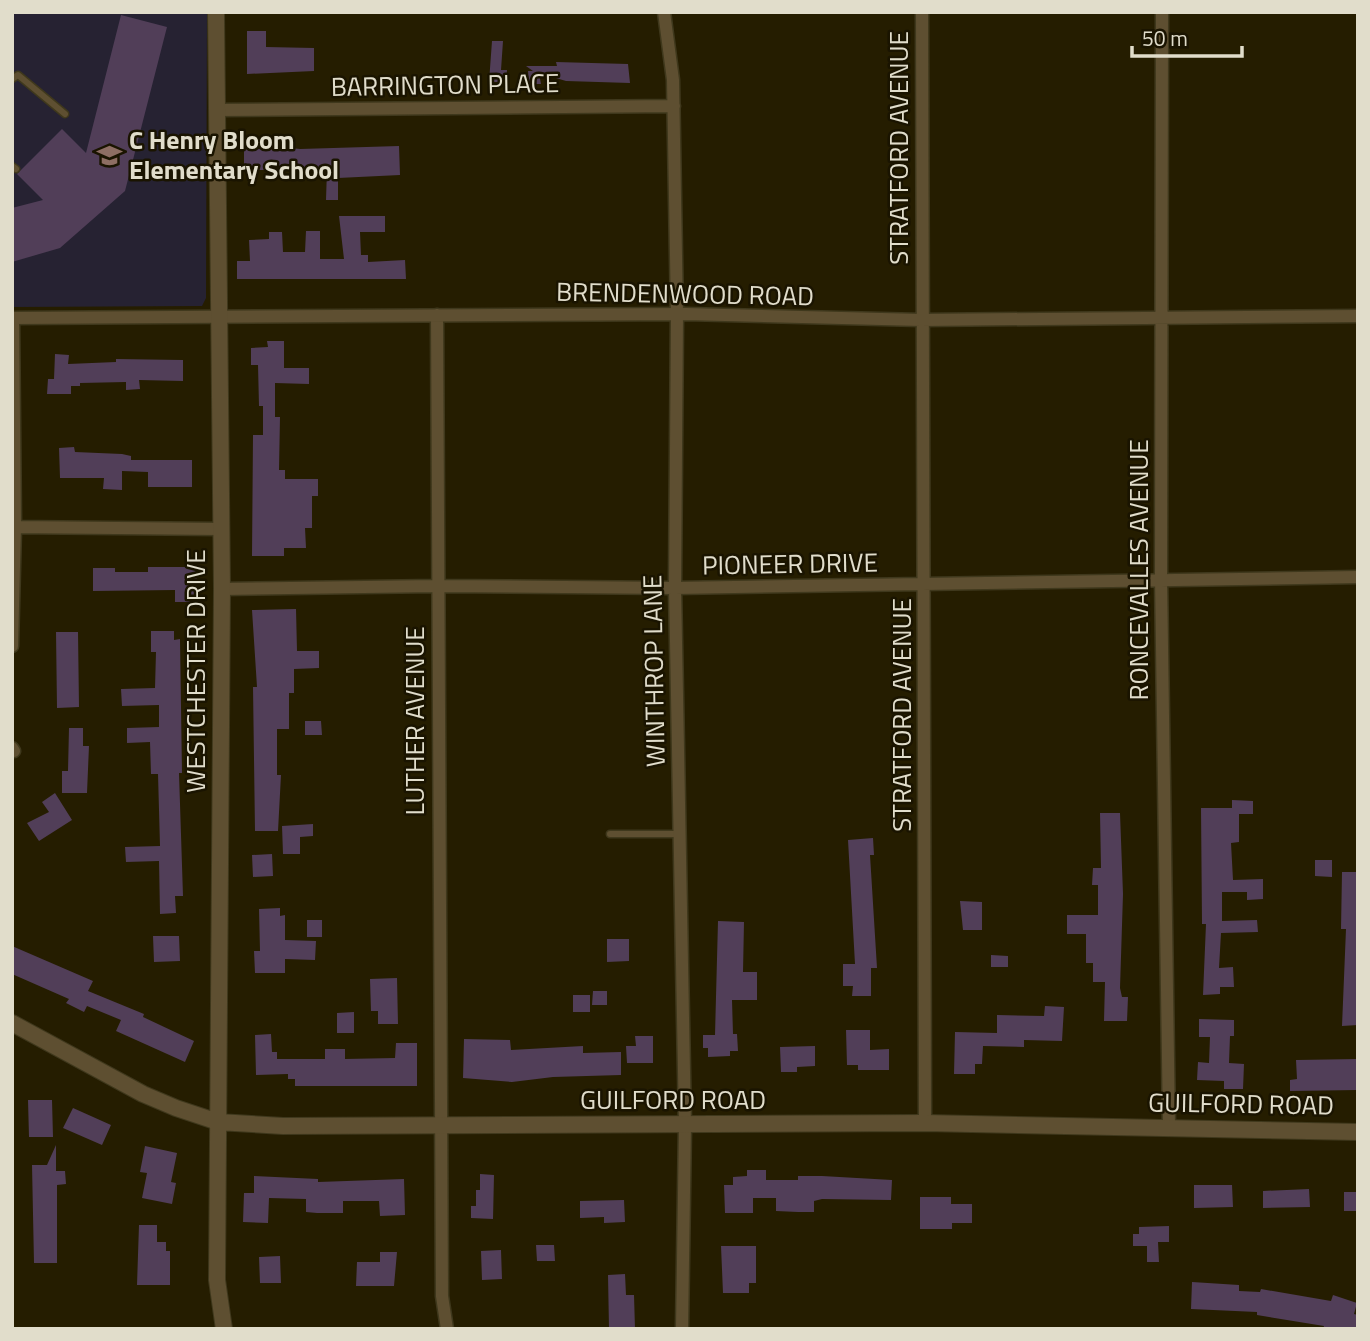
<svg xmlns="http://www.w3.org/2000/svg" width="1370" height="1341" font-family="'Titillium Web',sans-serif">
  <rect width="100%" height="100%" fill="#251d00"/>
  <!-- education -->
  <path fill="#262232" d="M12,12H207L206,298L202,306L12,307Z"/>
  <!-- building -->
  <path fill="#513e58" d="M121,15L167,27L125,191L60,248L12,262V208L43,200L17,174L62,129L86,153Z
    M247,31H266V47L314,48V71L247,74Z
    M492,41H503L501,70H507L506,82H489Z
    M556,62L628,64L630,83L566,81L539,73L541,84H529L528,71H533L526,66H557Z
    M271,146L300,149L399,146L400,175L338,178V200H326L327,169L264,165V170H244V149H271Z
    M339,216H385V232H360L361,255H368V262L405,260L406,279H237V261H250L249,240L269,239V232H282L283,252H305L306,231H320V259H344Z
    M267,341H284V368H309V384L275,383V417H280L279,470H285V479H318V496H312V528H305L306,548H284V556H252L253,435H263V406H259L258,365H251V348L268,347Z
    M55,354L69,355L68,364L116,362V359L183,360V381L139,380L140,389L126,390V382L80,383V386H71V394H47L48,379H54Z
    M74,447L75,452L122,454L131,456V460H192V487H148V472L122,471V490L103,489L104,478H60L59,448Z
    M148,567H197L196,602H175V590L93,591V568H115V572H148Z
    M296,609L297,651H319V668L294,669V693H289V729H277V775H281L278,831H255L253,687H257L252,610Z
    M151,631H174V640L180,639L182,773H179L183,896H175L176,913L160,914L159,861L126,862L125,847L160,846L158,774H151L150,742L127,743V728L159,727V705L122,706L121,689L155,688L156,652H151Z
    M56,632H78L79,707L57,708Z
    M305,721H321L322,735H305Z
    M69,728H83V746H89L87,793H62V771H68Z
    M55,793L72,820L39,841L27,823L49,812L42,802Z
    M1232,800L1253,801V814H1239V842L1231,843L1233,880L1263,879V899L1247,900V892H1222V921L1257,920L1258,932L1221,933L1219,968L1233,967L1234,987H1220V994L1203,995L1206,924H1202L1201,808H1232Z
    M1100,813H1120L1123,894L1120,988L1122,997H1128L1127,1021H1104L1105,982H1093V963H1086V934H1067V915H1098V885H1092L1093,868H1101Z
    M313,824V836L300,837V854H283L282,826Z
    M873,838L874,855H870L877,968H871V996H852L853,986H843V964H855L848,840Z
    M272,854L273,876L253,877L252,855Z
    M1315,860H1332V877L1315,876Z
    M1342,872H1358V1025L1342,1026L1346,929H1341Z
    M960,901L982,902V930H963Z
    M280,908V916L285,915V940L316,941L315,960L285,959V973H255L254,951H260L259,909Z
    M307,920H322V937H307Z
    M718,921L744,922L743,972H757V1000H732L733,1034H737L738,1051H730V1056L708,1057V1048H703V1035H715Z
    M153,936H179L180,961L154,962Z
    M607,939H629V961L607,962Z
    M12,946L93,981L88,991L144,1014L143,1017L194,1041L185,1062L116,1031L121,1020L87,1006L84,1012L66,1003L69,999L12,974Z
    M991,955L1008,956V967H991Z
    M397,978L398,1024H378V1011H371L370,979Z
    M593,991H607V1005H592Z
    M573,995H590V1012H573Z
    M1045,1006L1064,1007L1062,1041L1024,1040V1047L983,1046L982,1064H975V1074H954L955,1032L997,1033V1015L1044,1016Z
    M354,1012V1033H337V1013Z
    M1199,1019L1234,1020V1036H1230L1229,1063L1244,1064L1243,1089H1224V1081L1197,1080L1198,1062L1209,1063L1210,1037H1199Z
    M846,1030H870V1050L889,1049V1070H858V1065H847Z
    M271,1034L272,1052H277V1059H325V1049H345V1059L395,1058L396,1043H417V1086H295V1079H288V1074L256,1075L255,1035Z
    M635,1036H653V1063H627L626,1046H636Z
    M464,1039L510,1040L511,1050L583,1046V1053L621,1052V1075L553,1077L512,1082L463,1078Z
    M815,1046V1066L797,1067V1072H781L780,1047Z
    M1358,1059V1090L1290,1091V1080L1297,1079L1296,1060Z
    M28,1100H52L53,1137H29Z
    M73,1108L111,1125L102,1145L63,1128Z
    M56,1145V1171H65L66,1184L57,1185V1263H34L32,1165H47Z
    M145,1146L177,1153L171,1182L176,1183L172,1204L142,1198L147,1173L140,1172Z
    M747,1170H766V1180H798V1176H822L892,1180L891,1200L822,1199L814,1201V1212H798L776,1211V1198H753V1213H725L724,1185H733V1177L747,1176Z
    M480,1174L494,1175L493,1219L471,1218V1206H476V1190H480Z
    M254,1176L318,1179V1182L404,1179L405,1215L380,1216L379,1201H343V1213H317L306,1212V1199L269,1198L268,1223L243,1222L244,1193H254Z
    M1194,1185H1232L1233,1207L1194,1208Z
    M1309,1189L1310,1207L1263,1208V1191Z
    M1344,1192H1358V1211H1344Z
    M920,1197H951V1204H972V1223H952V1229H920Z
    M624,1200L625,1222L604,1223V1217L580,1218V1201Z
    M139,1225H157V1242H166V1251H170V1285H137Z
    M1169,1226V1242H1158L1159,1262H1147V1246H1133V1234H1139V1227Z
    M536,1245H554L555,1261H537Z
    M721,1246H756V1283H749V1293H723Z
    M501,1250L502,1279L482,1280L481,1251Z
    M380,1252H397L394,1286H356L357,1262H380Z
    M280,1256L281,1283H260L259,1257Z
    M625,1274L626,1295H634L635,1329H609L608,1275Z
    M1192,1282L1239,1285V1291L1260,1292L1261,1289L1331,1301L1333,1295L1357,1303L1354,1314L1358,1315V1329H1323L1324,1326L1257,1315V1312L1191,1309Z"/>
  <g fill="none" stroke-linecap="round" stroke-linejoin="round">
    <defs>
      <path id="service" d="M12,79L18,75L65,114
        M12,166L16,169
        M610,834H679"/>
      <path id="minor" d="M664,12L673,80L677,314L675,588L685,1125L682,1329
        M922,12L925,1123
        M1162,12L1161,578L1169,1127
        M216,110L674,106
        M437,315L442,1296L447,1329
        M12,318L686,314L921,320L1358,316
        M12,527L220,529
        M222,589L437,586L675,588L1358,577
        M12,646L15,527L13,318
        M12,748L14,751"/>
      <path id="tertiary" d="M216,12L222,589L217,1280L224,1329
        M12,1023L143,1094L176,1108L218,1122L283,1126L925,1123L1358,1132"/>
    </defs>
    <!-- service casing -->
    <use href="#service" stroke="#3f381c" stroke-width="9"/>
    <!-- minor casing -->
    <use href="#minor" stroke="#3f381c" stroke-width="15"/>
    <!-- tertiary casing -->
    <use href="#tertiary" stroke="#3f381c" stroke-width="18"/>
    <!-- service -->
    <use href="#service" stroke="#5e4f31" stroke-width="6"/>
    <!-- minor -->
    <use href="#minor" stroke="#5e4f31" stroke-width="12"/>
    <!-- tertiary -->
    <use href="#tertiary" stroke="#5e4f31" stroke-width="16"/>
  </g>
  <!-- icons -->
  <defs>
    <symbol id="school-bare" viewBox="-9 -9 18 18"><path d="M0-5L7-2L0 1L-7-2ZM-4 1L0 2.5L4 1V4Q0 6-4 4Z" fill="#8d6e63" stroke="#1a1400" stroke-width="2.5" paint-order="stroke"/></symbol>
  </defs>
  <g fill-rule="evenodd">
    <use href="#school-bare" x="92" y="138" width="35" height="35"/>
  </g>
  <g text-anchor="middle" stroke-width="5" stroke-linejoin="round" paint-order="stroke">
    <!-- street labels -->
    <g font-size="26" fill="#e1ddcb" stroke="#1a1400">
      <text transform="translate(445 85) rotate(-1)" y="9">BARRINGTON PLACE</text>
      <text transform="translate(899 148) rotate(-90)" y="9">STRATFORD AVENUE</text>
      <text transform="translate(685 294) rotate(1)" y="9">BRENDENWOOD ROAD</text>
      <text transform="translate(790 564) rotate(-1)" y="9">PIONEER DRIVE</text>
      <text transform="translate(1139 570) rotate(-90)" y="9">RONCEVALLES AVENUE</text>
      <text transform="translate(196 671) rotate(-90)" y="9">WESTCHESTER DRIVE</text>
      <text transform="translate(654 671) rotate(-91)" y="9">WINTHROP LANE</text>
      <text transform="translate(902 715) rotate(-90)" y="9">STRATFORD AVENUE</text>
      <text transform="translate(415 721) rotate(-90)" y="9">LUTHER AVENUE</text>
      <text x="673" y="1109">GUILFORD ROAD</text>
      <text transform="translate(1241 1104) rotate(1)" y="9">GUILFORD ROAD</text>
    </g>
    <!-- poi labels -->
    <g font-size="26" font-weight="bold" fill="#e1ddcb" stroke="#1a1400" text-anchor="start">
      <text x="129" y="149">C Henry Bloom<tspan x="129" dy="30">Elementary School</tspan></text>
    </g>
  </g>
  <!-- border -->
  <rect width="1370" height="1341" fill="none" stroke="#e1ddcb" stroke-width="28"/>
  <!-- scale -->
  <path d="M1132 46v10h110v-10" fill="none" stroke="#e1ddcb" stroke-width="3.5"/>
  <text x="1142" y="46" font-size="21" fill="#e1ddcb" stroke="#1a1400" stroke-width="5" paint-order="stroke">50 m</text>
</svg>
